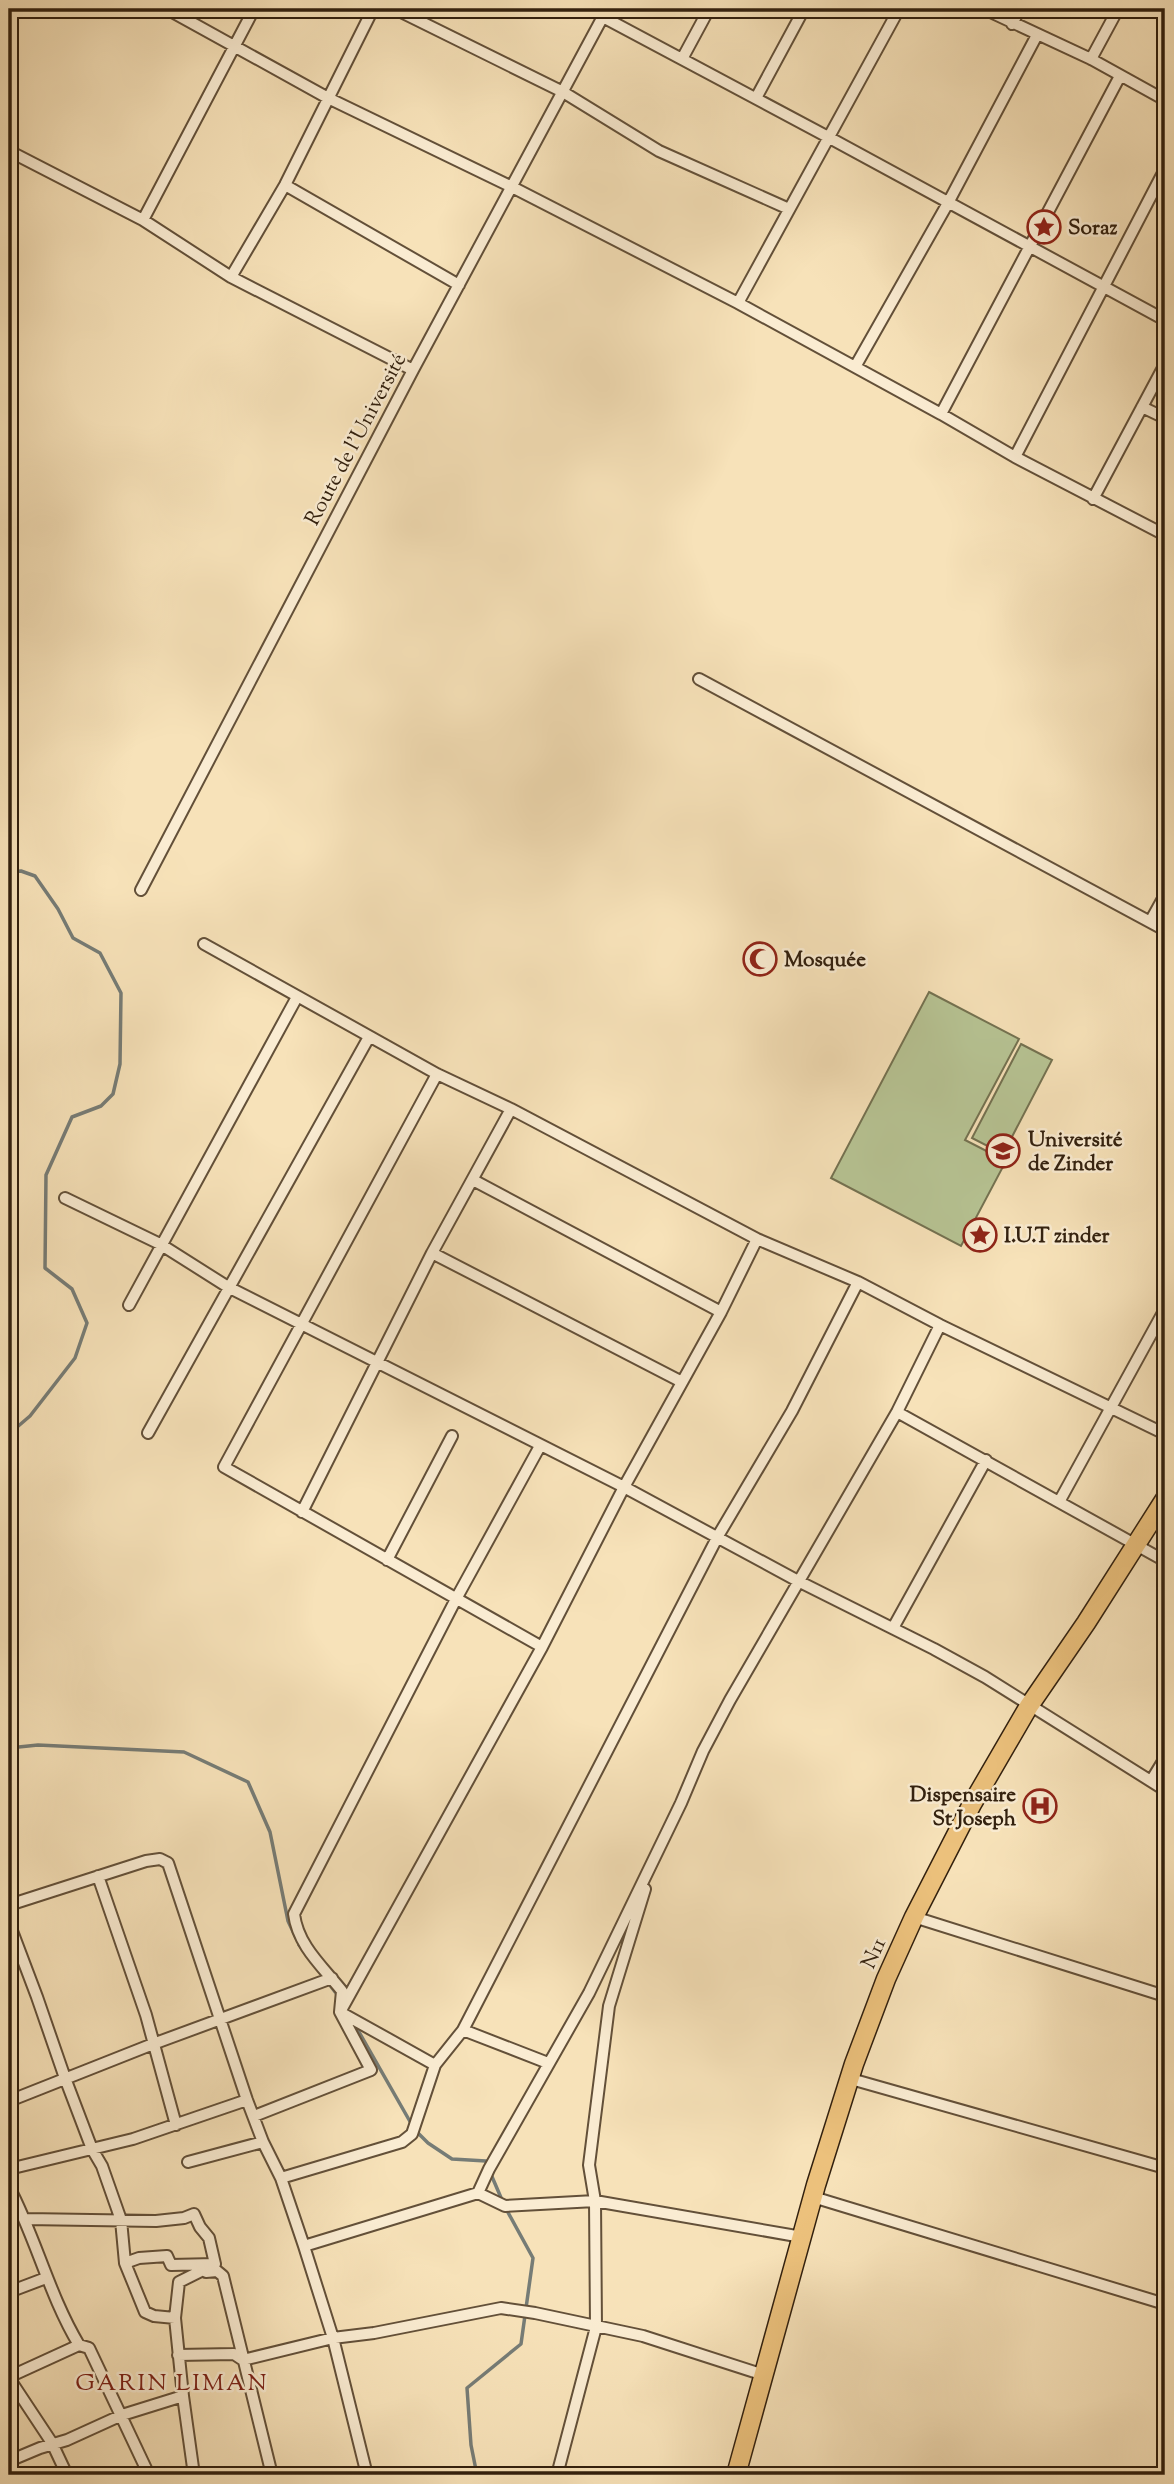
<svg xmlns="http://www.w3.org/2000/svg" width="1174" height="2484" font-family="'Sorts Mill Goudy',serif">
  <rect width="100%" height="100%" fill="#f7e2b9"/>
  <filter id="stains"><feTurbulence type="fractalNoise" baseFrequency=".00286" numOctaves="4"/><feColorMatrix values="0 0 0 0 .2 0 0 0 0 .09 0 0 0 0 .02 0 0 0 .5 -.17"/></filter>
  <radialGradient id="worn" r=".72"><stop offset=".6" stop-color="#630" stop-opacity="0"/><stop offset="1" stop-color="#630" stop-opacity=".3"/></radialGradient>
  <!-- pitch -->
  <path fill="#b7c494" stroke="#747251" stroke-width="2" d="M929,992L1019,1039L965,1140L1006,1161L961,1246L831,1178Z
    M1021,1044L1052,1060L1003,1154L972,1138Z"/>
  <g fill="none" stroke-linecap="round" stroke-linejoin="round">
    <!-- stream -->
    <path stroke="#767c76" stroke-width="3.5" d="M9,872L21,871L35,876L58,909L73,938L100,953L121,993L120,1064L113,1094L101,1106L72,1117L46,1175L45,1268L72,1289L87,1323L75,1358L30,1416L9,1434
      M9,1748L38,1745L184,1752L248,1782L270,1832L288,1921L296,1938
      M299,1945L339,1997
      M355,2025L412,2125
      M416,2131L428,2143L452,2159L486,2161L487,2165
      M490,2172L502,2200
      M477,2475L471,2445L467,2388L521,2344L533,2258L505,2207"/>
    <defs>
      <path id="minor" d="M167,9L328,98L512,187L738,303L941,414L1015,457L1165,535
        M395,9L563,92L659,151L789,209
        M984,9L1091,59L1165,100
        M603,17L828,137L1165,320
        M1012,24L1020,9
        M682,59L709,9
        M1091,59L1118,9
        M756,98L804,9
        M9,151L143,220L231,277L413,370
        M285,185L459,285
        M143,220L254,9
        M231,277L285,185L373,9
        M738,303L899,9
        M855,367L948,203L1037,35
        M1142,407L1165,418
        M941,414L1120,76
        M1015,457L1165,169
        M1093,499L1165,364
        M699,679L1165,930
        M141,890L413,370L607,9
        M1150,922L1165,895
        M204,944L437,1074L511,1109L757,1239L858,1282L940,1325L1165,1434
        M437,1074L224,1467L542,1647
        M473,1180L721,1312
        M65,1198L160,1244L228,1287L624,1487L798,1581L934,1649L985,1677L1165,1790
        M432,1253L682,1382
        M129,1305L297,997
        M897,1412L1165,1561
        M148,1433L369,1037
        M1059,1502L1165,1309
        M302,1512L432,1253L511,1109
        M387,1560L452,1436
        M893,1628L986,1460
        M1151,1781L1165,1758
        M98,1876L146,2015L176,2125
        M9,1890L11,1896L9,1899
        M9,1905L146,1861L160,1859L168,1863L247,2100L263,2142L281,2178L304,2246L333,2338L367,2475
        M914,1917L1165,1996
        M9,1923L37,1997L65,2078L92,2149L102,2166L121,2220L125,2263L139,2258L167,2256L171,2265L215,2264
        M463,2030L548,2063
        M435,2065L340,2012L542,1647L624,1487L721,1312L757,1239
        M851,2079L1165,2168
        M9,2101L153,2044L332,1978
        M254,2116L371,2070L340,2012L342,1991C323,1967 298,1946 294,1914L456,1599L540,1446
        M188,2162L263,2142
        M9,2169L133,2139L247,2100
        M281,2178L402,2142L412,2134L435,2065L463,2030L718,1536L792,1411L858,1282
        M9,2187C36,2238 49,2295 79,2345L89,2348L149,2475
        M478,2193L489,2169L589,1993L681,1803L703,1751L730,1700L897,1412L940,1325
        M813,2197L1165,2304
        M26,2219L156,2221L184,2218L194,2214L200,2227L209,2238L215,2264
        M304,2246L478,2193L505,2206L595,2201L802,2237
        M125,2263L145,2312L154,2316L175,2318
        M206,2272L217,2271L223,2276L272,2475
        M9,2292L46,2278
        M178,2355L234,2354L243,2360L333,2338L374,2333L501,2308L535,2313L643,2336L764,2375
        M9,2377L79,2345
        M9,2378L52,2443L67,2475
        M183,2396L194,2475
        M9,2461L40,2448L67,2440L122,2415L183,2396L175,2318L179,2282L215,2264
        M557,2475L596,2327L595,2201L589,2165L609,2006L645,1889"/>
      <path id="primary" d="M736,2475L816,2185L854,2064L886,1979L914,1917L972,1804L1029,1706L1086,1623L1165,1499"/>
    </defs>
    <!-- minor casing -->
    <use href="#minor" stroke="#635039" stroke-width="14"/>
    <!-- primary casing -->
    <use href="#primary" stroke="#32200e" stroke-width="21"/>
    <!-- minor -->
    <use href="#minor" stroke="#faecd2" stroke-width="10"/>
    <!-- primary -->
    <use href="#primary" stroke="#ecc17c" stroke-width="18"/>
  </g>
  <!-- icons -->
  <defs>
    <symbol id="sight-ring" viewBox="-11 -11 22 22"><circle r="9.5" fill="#faecd2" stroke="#8f2418" stroke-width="1.5"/><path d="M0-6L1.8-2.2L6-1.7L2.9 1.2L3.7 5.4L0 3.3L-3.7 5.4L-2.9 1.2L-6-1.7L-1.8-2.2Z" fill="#8f2418"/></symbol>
    <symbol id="mosque-ring" viewBox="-11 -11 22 22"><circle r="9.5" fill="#faecd2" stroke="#8f2418" stroke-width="1.5"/><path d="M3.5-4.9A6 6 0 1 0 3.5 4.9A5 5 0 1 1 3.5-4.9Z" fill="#8f2418"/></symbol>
    <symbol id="university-ring" viewBox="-11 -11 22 22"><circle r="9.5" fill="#faecd2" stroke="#8f2418" stroke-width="1.5"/><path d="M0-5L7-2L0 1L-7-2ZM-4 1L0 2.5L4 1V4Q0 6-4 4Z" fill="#8f2418"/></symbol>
    <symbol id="hospital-ring" viewBox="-11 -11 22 22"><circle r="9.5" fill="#faecd2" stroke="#8f2418" stroke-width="1.5"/><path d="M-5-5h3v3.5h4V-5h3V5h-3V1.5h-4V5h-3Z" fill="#8f2418"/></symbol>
  </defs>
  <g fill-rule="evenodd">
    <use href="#sight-ring" x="1025" y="208" width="38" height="38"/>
    <use href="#mosque-ring" x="741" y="940" width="38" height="38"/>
    <use href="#university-ring" x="984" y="1132" width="38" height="38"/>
    <use href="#sight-ring" x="961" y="1216" width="38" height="38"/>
    <use href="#hospital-ring" x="1021" y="1787" width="38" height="38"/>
  </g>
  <g text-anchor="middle" stroke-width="5" stroke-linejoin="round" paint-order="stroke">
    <!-- poi labels -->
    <g font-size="21" font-weight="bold" fill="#32200e" stroke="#faecd2" text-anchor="start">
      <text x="1068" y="234">Soraz</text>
      <text x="784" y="966">Mosquée</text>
      <text x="1028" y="1146">Université<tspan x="1028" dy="24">de Zinder</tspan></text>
      <text x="1004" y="1242">I.U.T zinder</text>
      <text x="1016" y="1801" text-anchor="end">Dispensaire<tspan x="1016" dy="24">St Joseph</tspan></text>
    </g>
    <!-- street labels -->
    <g font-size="21" fill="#32200e" stroke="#faecd2">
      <text transform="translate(355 439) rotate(-62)" y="7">Route de l'Université</text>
      <text transform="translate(873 1953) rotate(-66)" y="7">N11</text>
    </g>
    <!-- quarter labels -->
    <g font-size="24" letter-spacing="2" fill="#7a1f14" stroke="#faecd2">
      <text x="172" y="2390">GARIN LIMAN</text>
    </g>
  </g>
  <!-- margin -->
  <rect width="1174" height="2484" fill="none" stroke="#f7e2b9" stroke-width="35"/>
  <rect x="10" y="10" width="1153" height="2463" fill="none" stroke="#32200e" stroke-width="3.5"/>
  <rect x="18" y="18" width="1139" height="2449" fill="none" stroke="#32200e" stroke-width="2"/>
  <rect width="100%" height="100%" filter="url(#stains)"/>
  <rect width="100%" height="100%" fill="url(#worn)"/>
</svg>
